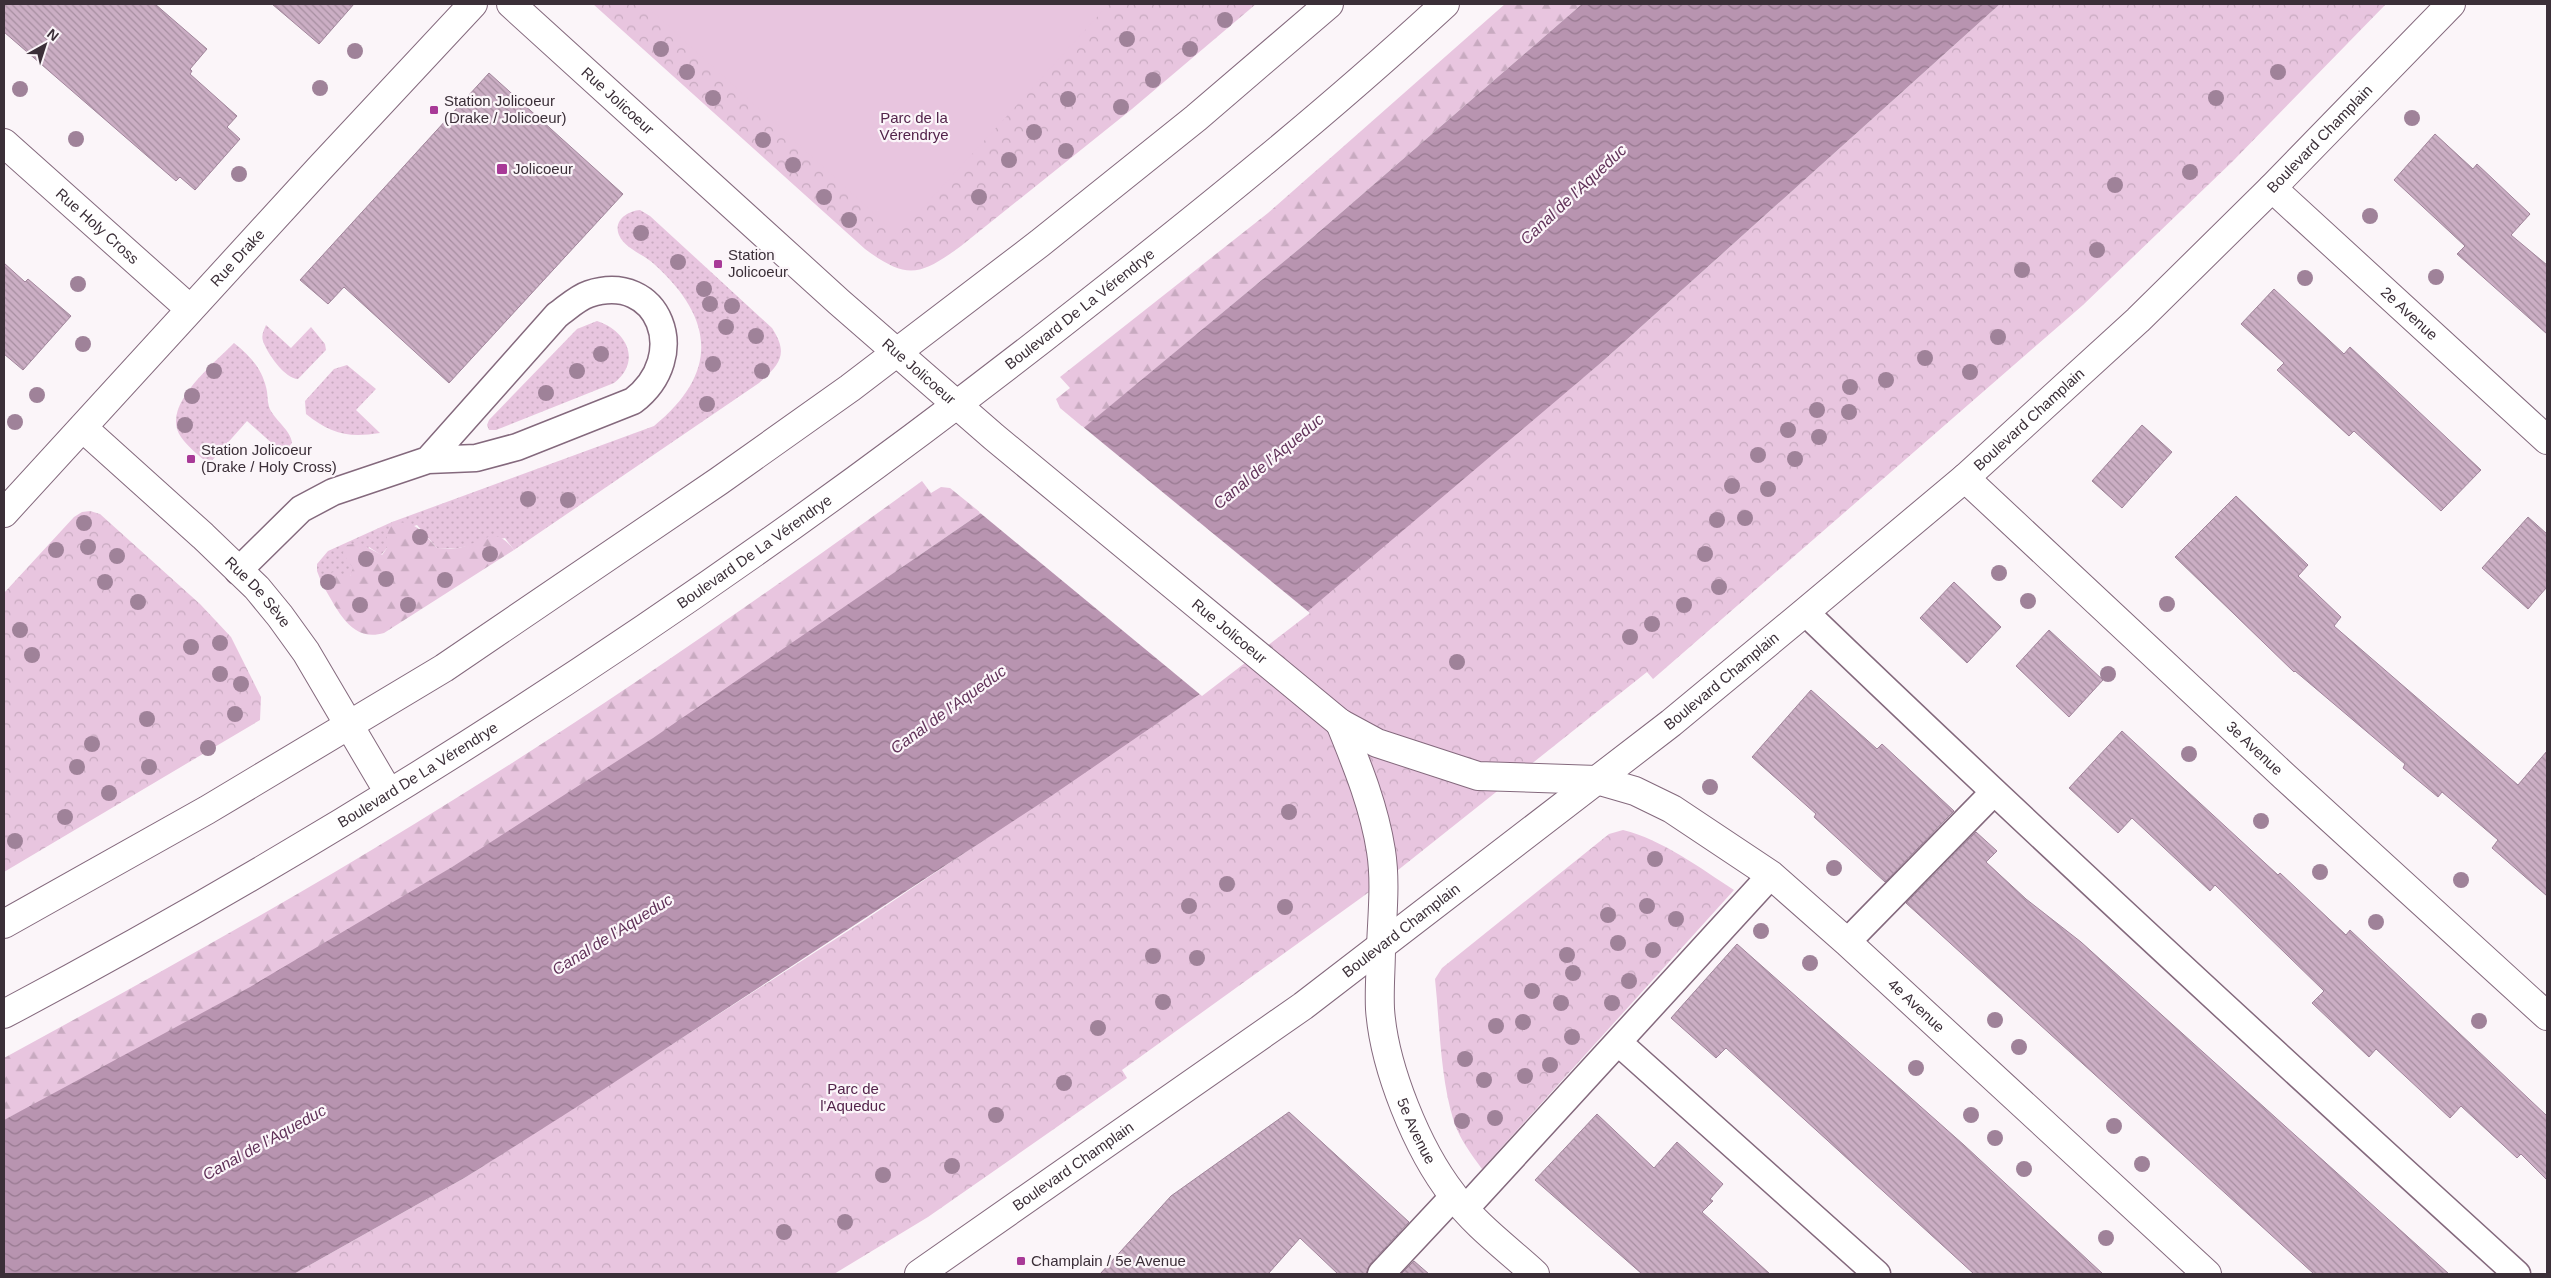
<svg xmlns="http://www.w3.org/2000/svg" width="2551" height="1278" font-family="Arial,sans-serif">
  <defs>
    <pattern id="grass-dots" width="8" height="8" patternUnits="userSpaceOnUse" patternTransform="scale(1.25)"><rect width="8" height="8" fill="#e8c5df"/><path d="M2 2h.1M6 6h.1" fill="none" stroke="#c8aac0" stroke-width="1.8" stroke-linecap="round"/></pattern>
    <pattern id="forest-firs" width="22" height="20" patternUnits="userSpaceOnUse" patternTransform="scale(1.25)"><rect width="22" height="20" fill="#e8c5df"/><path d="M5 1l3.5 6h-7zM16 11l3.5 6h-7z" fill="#c8aac0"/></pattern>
    <pattern id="park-crowns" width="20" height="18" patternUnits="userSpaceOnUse" patternTransform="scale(1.25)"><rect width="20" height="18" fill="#e8c5df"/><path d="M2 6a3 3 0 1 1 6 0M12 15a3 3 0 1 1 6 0" fill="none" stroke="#c8aac0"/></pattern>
    <pattern id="water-waves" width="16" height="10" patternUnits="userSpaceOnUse" patternTransform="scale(1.25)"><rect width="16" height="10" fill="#b894b0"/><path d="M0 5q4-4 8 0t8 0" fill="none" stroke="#977990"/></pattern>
    <pattern id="building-back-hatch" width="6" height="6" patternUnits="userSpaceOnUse" patternTransform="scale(1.25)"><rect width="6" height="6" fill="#cbaec4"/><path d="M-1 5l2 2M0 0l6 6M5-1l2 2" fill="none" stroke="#a68ea0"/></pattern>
  </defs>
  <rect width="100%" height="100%" fill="#fbf5f9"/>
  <!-- grass -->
  <path fill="url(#grass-dots)" d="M640,210L650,216L772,328C789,354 780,364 759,383L514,550L505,538L458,548H437L417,525L387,535V548L381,555L369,547L350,576L325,577L322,584L317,571V564L328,551L392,522L654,426C719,373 715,319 654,264C643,254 624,248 619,235C613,220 628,211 640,210Z
    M597,321C627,331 642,361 614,383L496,430H489L487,425L489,420L577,329Z
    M266,325L291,348L311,327L325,344L326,350L298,379C285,379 267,353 263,341C261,335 264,330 266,325Z
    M234,343C250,356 261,367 266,387C268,393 267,400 269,407C274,420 291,430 292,443L283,453L247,421L209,464C199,456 188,447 181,437C159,406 215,363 234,343Z
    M347,365L376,389L356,410L380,433C348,438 331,434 306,414L305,401L334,369Z"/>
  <!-- forest -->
  <path fill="url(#forest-firs)" d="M1505,4H1582L1305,244L1084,428L1060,408L1056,399L1070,388L1060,377L1268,213Z
    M922,481L931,493L941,487L950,488L981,513C871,588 763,666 652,739C443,876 228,1009 4,1120V1058C143,982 281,906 416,823C590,717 758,600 922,481Z
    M392,522C418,522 420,530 437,548C444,548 451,549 458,548C483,543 494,523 514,550L384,633C350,643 337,608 322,584L325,577L333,572L350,576L353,568L343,553L347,545L359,543L382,555L387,548V535Z"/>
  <!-- park -->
  <path fill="url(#park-crowns)" d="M593,4H1256L1132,109L961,246C920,276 907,280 865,249Z
    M2000,4H2386L2233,161L2083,305L1653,679L1647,672L1383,882L1122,1070L1127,1078L928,1217L834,1274H294L466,1177L862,922L1200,694L1603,361Z
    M90,511L100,514L200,604L231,637L261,697L260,720L4,872V593L74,517L82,512Z
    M1623,830C1663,840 1700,868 1734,890L1482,1169C1471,1154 1460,1139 1454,1122C1440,1077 1440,1026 1435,979L1442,968L1609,834Z"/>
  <!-- pitch -->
  <path fill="#e8c5df" d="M644,4H1109L898,235Z"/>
  <!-- water -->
  <path fill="url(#water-waves)" d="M1582,4H2000L1603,361L1308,611L1200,694L1041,803L575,1108L466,1177L294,1274H4V1120L250,987L452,867L653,738L981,513L1305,244Z"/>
  <!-- pier -->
  <path fill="#fbf5f9" d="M1082,426L1310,613L1202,696L979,512Z"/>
  <!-- building -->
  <path fill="url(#building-back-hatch)" stroke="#a1859b" d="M4,4H155L207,49L190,69L192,71L190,74L237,116L227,127L240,139L195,190L180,177L176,181L4,32Z
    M272,4H354L319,44Z
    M489,73L623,194L449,383L344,287L328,304L300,280Z
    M2435,134L2473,169L2477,164L2530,214L2511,235L2547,265V334L2457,254L2465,246L2394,180Z
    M4,263L25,282L28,279L71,316L23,370L4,354Z
    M2274,289L2344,354L2350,347L2481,470L2441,511L2354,431L2349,436L2277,370L2284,363L2241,324Z
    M2142,425L2172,452L2122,508L2092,481Z
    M2236,496L2308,565L2298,576L2341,617L2334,626L2518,785L2547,751V896L2492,848L2498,840L2442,792L2438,797L2403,768L2405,764L2295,671L2294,672L2175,557Z
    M2528,517L2547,534V587L2528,609L2482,568Z
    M1954,582L2001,627L1967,663L1920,618Z
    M2049,630L2103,680L2069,717L2016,666Z
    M1811,690L1877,749L1882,744L1954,811L1885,882L1814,817L1816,814L1752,757Z
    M2122,731L2278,875L2280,873L2346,935L2350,930L2547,1116V1180L2521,1154L2517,1158L2461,1106L2450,1118L2376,1049L2369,1057L2312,1003L2324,991L2215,885L2210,891L2132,818L2118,833L2069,788Z
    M1976,832L1997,851L1986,862L2026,899L2081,942L2449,1274H2314L1906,903Z
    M1737,944L1964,1145L2103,1274H1974L1726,1048L1716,1058L1671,1018Z
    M1289,1112L1409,1222L1370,1264L1366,1274H1338L1300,1238L1268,1274H1100L1171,1196Z
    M1597,1114L1654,1168L1677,1142L1723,1184L1710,1199L1713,1201L1702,1212L1770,1274H1642L1535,1180Z
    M1414,1261L1429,1274H1401Z"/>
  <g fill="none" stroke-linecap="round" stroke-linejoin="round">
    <defs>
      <path id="service" d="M238,571L301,509L333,492L428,460L476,458L517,447L633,401C692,356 659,271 589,294C577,298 567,308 557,315L428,460
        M1805,612C2039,837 2277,1056 2517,1274
        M1847,942L1993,793
        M1619,1043L1877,1274
        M1465,1209L1771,875
        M1381,1274L1453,1197"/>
      <g id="minor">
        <path id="s1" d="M4,143L190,309"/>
        <path id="s2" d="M2272,188L2547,440"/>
        <path id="s3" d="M83,428L203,536L257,588L280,616L306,652L389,793"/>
        <path id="s4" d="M1965,478L2284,776L2547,1016"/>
        <path id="s5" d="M4,513L319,169L473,4"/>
        <path id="s6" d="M1597,780L1635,791L1672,809L1771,875L1847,942L2207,1274"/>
        <path id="s7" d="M1381,948C1381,968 1379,988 1380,1009C1384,1067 1417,1149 1453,1195C1474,1224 1509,1250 1535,1274"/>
      </g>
      <g id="tertiary">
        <path id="s8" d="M511,4L839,302L994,437L1340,723L1377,743L1478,776L1597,780"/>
        <path d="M1340,723C1357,765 1374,806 1381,851C1386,883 1382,916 1381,948"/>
      </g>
      <g id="secondary">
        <path d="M4,924L207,810L444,668L719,481L850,388L1040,243L1196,118L1329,4"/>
        <path id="s9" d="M4,1014C382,814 742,576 1078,311C1204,212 1328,112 1445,4"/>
        <path id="s10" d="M919,1274L1303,1006L1671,723L1805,612L1965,478L2138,320L2272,188L2451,4"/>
      </g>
    </defs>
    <!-- service casing -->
    <use href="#service" stroke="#84697d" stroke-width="29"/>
    <!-- minor casing -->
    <use href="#minor" stroke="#84697d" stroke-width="30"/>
    <!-- tertiary casing -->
    <use href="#tertiary" stroke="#84697d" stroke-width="30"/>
    <!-- secondary casing -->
    <use href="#secondary" stroke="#84697d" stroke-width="30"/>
    <!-- service -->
    <use href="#service" stroke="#fff" stroke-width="26"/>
    <!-- minor -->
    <use href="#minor" stroke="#fff" stroke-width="28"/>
    <!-- tertiary -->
    <use href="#tertiary" stroke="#fff" stroke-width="28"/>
    <!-- secondary -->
    <use href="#secondary" stroke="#fff" stroke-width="28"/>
  </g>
  <!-- trees -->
  <g fill="#9f8299">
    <circle cx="1225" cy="20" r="8"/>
    <circle cx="1127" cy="39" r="8"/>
    <circle cx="661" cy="49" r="8"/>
    <circle cx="1190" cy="49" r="8"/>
    <circle cx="355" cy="51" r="8"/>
    <circle cx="687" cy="72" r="8"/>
    <circle cx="2278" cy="72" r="8"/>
    <circle cx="1153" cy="80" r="8"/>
    <circle cx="320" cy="88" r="8"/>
    <circle cx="20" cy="89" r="8"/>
    <circle cx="713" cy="98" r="8"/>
    <circle cx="2216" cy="98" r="8"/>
    <circle cx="1068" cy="99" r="8"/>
    <circle cx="1121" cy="107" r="8"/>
    <circle cx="2412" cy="118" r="8"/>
    <circle cx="1034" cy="132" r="8"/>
    <circle cx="76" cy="139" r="8"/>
    <circle cx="763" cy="140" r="8"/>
    <circle cx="1066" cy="151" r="8"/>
    <circle cx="1009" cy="160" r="8"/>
    <circle cx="793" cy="165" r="8"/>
    <circle cx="2190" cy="172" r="8"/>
    <circle cx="239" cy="174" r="8"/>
    <circle cx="2115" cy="185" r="8"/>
    <circle cx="824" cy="197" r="8"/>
    <circle cx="979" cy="197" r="8"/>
    <circle cx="2370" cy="216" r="8"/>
    <circle cx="849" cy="220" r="8"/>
    <circle cx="641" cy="233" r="8"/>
    <circle cx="2097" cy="250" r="8"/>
    <circle cx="678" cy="262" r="8"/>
    <circle cx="2022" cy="270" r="8"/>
    <circle cx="2436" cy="277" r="8"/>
    <circle cx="2305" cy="278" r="8"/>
    <circle cx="78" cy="284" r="8"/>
    <circle cx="704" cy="289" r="8"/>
    <circle cx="710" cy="304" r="8"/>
    <circle cx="732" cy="306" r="8"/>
    <circle cx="726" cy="327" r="8"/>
    <circle cx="756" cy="336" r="8"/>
    <circle cx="1998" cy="337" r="8"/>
    <circle cx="83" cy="344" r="8"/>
    <circle cx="601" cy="354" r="8"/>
    <circle cx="1925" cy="358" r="8"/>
    <circle cx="713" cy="364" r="8"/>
    <circle cx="214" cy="371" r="8"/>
    <circle cx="577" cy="371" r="8"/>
    <circle cx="762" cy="371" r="8"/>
    <circle cx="1970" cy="372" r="8"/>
    <circle cx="1886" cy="380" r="8"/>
    <circle cx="1850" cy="387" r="8"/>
    <circle cx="546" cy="393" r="8"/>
    <circle cx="37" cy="395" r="8"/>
    <circle cx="192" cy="396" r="8"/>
    <circle cx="707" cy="404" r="8"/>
    <circle cx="1817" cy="410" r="8"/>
    <circle cx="1849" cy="412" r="8"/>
    <circle cx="15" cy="422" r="8"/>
    <circle cx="185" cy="425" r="8"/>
    <circle cx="1788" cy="430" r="8"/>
    <circle cx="1819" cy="437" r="8"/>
    <circle cx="1758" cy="455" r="8"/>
    <circle cx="1795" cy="459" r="8"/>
    <circle cx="1732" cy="486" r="8"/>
    <circle cx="1768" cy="489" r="8"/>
    <circle cx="528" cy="499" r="8"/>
    <circle cx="568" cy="500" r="8"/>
    <circle cx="1745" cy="518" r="8"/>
    <circle cx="1717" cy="520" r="8"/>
    <circle cx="84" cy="523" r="8"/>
    <circle cx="420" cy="537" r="8"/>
    <circle cx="88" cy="547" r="8"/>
    <circle cx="56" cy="550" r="8"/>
    <circle cx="490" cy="554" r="8"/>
    <circle cx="1705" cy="554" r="8"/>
    <circle cx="117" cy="556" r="8"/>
    <circle cx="366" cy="559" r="8"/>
    <circle cx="1999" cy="573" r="8"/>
    <circle cx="386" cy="579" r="8"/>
    <circle cx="445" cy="580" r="8"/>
    <circle cx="105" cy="582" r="8"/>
    <circle cx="328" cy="582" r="8"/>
    <circle cx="1719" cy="587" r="8"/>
    <circle cx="2028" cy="601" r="8"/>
    <circle cx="138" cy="602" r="8"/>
    <circle cx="2167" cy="604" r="8"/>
    <circle cx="360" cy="605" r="8"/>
    <circle cx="408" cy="605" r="8"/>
    <circle cx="1684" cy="605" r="8"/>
    <circle cx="1652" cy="624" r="8"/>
    <circle cx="20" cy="630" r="8"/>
    <circle cx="1630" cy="637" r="8"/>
    <circle cx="220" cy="643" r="8"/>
    <circle cx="191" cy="647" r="8"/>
    <circle cx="32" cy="655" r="8"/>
    <circle cx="1457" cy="662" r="8"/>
    <circle cx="220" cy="674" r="8"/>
    <circle cx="2108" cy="674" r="8"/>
    <circle cx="241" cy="684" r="8"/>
    <circle cx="235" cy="714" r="8"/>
    <circle cx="147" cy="719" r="8"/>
    <circle cx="92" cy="744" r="8"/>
    <circle cx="208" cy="748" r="8"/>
    <circle cx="2189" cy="754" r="8"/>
    <circle cx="77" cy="767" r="8"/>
    <circle cx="149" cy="767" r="8"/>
    <circle cx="1710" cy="787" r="8"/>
    <circle cx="109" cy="793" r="8"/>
    <circle cx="1289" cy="812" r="8"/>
    <circle cx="65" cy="817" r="8"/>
    <circle cx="2261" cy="821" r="8"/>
    <circle cx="15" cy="841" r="8"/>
    <circle cx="1655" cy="859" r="8"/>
    <circle cx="1834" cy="868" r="8"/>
    <circle cx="2320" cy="872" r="8"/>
    <circle cx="2461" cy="880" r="8"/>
    <circle cx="1227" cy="884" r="8"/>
    <circle cx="1189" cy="906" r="8"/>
    <circle cx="1647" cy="906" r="8"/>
    <circle cx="1285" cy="907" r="8"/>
    <circle cx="1608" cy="915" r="8"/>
    <circle cx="1676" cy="919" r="8"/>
    <circle cx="2376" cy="922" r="8"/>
    <circle cx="1761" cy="931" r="8"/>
    <circle cx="1618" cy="943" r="8"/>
    <circle cx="1653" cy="950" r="8"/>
    <circle cx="1567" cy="955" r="8"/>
    <circle cx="1153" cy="956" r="8"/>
    <circle cx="1197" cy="958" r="8"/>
    <circle cx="1810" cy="963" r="8"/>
    <circle cx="1573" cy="973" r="8"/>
    <circle cx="1629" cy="981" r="8"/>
    <circle cx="1532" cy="991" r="8"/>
    <circle cx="1163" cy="1002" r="8"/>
    <circle cx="1561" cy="1003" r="8"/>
    <circle cx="1612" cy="1003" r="8"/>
    <circle cx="1995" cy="1020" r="8"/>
    <circle cx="2479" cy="1021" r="8"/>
    <circle cx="1523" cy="1022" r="8"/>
    <circle cx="1496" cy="1026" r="8"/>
    <circle cx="1098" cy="1028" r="8"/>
    <circle cx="1572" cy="1037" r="8"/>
    <circle cx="2019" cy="1047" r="8"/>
    <circle cx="1465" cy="1059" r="8"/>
    <circle cx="1550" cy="1065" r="8"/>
    <circle cx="1916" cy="1068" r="8"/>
    <circle cx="1525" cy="1076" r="8"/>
    <circle cx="1484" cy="1080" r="8"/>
    <circle cx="1064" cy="1083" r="8"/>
    <circle cx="996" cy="1115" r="8"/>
    <circle cx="1971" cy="1115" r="8"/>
    <circle cx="1495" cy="1118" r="8"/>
    <circle cx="1462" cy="1121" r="8"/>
    <circle cx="2114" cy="1126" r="8"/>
    <circle cx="1995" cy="1138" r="8"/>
    <circle cx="2142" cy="1164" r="8"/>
    <circle cx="952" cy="1166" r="8"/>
    <circle cx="2024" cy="1169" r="8"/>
    <circle cx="883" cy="1175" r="8"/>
    <circle cx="845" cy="1222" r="8"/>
    <circle cx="784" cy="1232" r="8"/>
    <circle cx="2106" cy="1238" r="8"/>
  </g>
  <!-- markers -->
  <g fill="#a83997" stroke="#fbf5f9" stroke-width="2">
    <rect x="429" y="105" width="10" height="10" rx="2.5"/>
    <rect x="496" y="163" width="12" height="12" rx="2.5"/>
    <rect x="713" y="259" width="10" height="10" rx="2.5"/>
    <rect x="186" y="454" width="10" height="10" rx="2.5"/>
    <rect x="1016" y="1256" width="10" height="10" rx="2.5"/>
  </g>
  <g text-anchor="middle" stroke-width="4.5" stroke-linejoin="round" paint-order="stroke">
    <!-- poi labels -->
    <g font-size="15" fill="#3b2f38" stroke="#fbf5f9" text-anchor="start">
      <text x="444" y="106">Station Jolicoeur<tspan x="444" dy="17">(Drake / Jolicoeur)</tspan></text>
      <text x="513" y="174">Jolicoeur</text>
      <text x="728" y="260">Station<tspan x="728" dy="17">Jolicoeur</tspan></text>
      <text x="201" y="455">Station Jolicoeur<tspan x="201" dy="17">(Drake / Holy Cross)</tspan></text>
      <text x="1031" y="1266">Champlain / 5e Avenue</text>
    </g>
    <!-- street labels -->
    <g font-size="15" fill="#3b2f38" stroke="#fbf5f9">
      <text dy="5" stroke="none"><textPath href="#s8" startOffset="144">Rue Jolicoeur</textPath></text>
      <text dy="5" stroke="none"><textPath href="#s10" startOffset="1806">Boulevard Champlain</textPath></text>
      <text dy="5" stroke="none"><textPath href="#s1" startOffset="125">Rue Holy Cross</textPath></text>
      <text dy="5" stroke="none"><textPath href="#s5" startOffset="346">Rue Drake</textPath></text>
      <text dy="5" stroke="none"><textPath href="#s9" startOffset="1288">Boulevard De La Vérendrye</textPath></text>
      <text dy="5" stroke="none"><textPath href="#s2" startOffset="186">2e Avenue</textPath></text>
      <text dy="5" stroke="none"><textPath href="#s8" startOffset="549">Rue Jolicoeur</textPath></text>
      <text dy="5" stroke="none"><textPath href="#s10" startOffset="1402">Boulevard Champlain</textPath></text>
      <text dy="5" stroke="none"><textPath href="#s9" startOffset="882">Boulevard De La Vérendrye</textPath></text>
      <text dy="5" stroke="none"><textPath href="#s3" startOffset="240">Rue De Sève</textPath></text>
      <text dy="5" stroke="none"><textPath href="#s8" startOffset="954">Rue Jolicoeur</textPath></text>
      <text dy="5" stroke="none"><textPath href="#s10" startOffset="998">Boulevard Champlain</textPath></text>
      <text dy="5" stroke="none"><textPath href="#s4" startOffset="396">3e Avenue</textPath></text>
      <text dy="5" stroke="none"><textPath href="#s9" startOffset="478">Boulevard De La Vérendrye</textPath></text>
      <text dy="5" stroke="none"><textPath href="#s10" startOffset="592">Boulevard Champlain</textPath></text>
      <text dy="5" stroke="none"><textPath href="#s6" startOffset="395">4e Avenue</textPath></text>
      <text dy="5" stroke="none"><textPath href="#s7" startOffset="189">5e Avenue</textPath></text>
      <text dy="5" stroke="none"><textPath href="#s10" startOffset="188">Boulevard Champlain</textPath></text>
    </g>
    <!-- park labels -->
    <g font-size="15" fill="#53244b" stroke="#fbf5f9">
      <text x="914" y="123">Parc de la<tspan x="914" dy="17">Vérendrye</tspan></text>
      <text x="853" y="1094">Parc de<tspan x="853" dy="17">l'Aqueduc</tspan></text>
    </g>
    <!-- water labels -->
    <g font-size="16" font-style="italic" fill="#613259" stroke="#fbf5f9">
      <text transform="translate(1573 194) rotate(-43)" y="6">Canal de l'Aqueduc</text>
      <text transform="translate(1268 461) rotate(-40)" y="6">Canal de l'Aqueduc</text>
      <text transform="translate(948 709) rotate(-36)" y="6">Canal de l'Aqueduc</text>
      <text transform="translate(612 934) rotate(-32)" y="6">Canal de l'Aqueduc</text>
      <text transform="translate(264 1142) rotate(-29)" y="6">Canal de l'Aqueduc</text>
    </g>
  </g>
  <!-- border -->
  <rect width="2551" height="1278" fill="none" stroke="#3b2f38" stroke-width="10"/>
  <!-- north arrow -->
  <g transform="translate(45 45) rotate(39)" stroke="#fbf5f9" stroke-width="4" paint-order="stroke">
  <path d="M0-4L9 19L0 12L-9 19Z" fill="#3b2f38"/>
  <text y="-8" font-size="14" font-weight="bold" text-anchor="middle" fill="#3b2f38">N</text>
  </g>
</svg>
